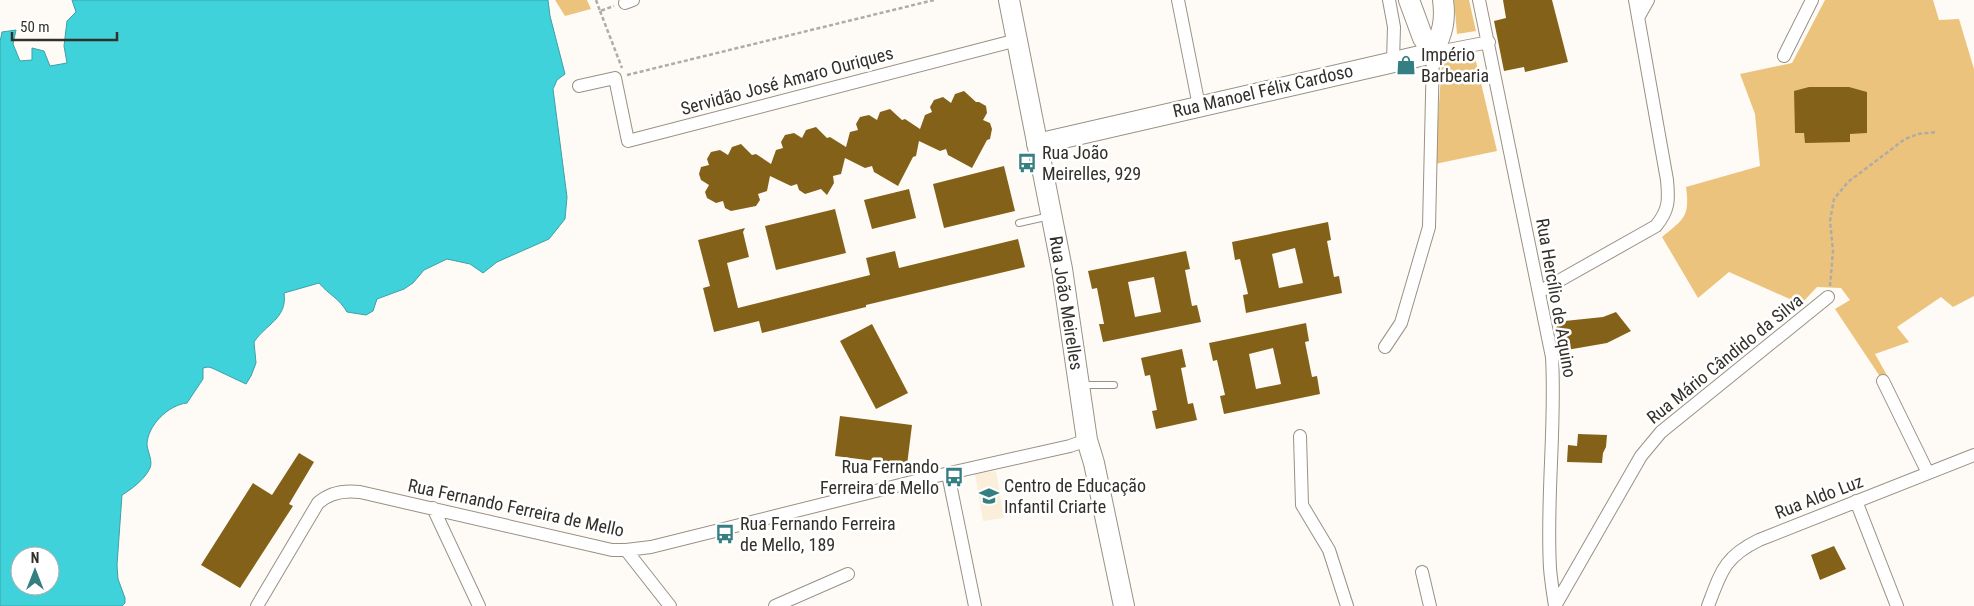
<svg xmlns="http://www.w3.org/2000/svg" width="1974" height="606" font-family="'Roboto Condensed',sans-serif">
  <rect width="100%" height="100%" fill="#fefbf6"/>
  <!-- built -->
  <path fill="#fbeeda" d="M996,471L1004,518L983,521L975,474Z"/>
  <!-- green -->
  <path fill="#ecc37c" d="M555,0H587L591,9L565,16Z
    M1454,0H1469L1476,31L1457,34Z
    M1825,0H1933L1939,20L1959,19L1974,69V296L1953,307L1941,297L1897,327L1909,342L1875,354L1888,377L1883,381L1835,309L1850,300L1841,288L1817,287L1801,304L1729,272L1698,298L1662,237C1684,219 1690,217 1686,187L1760,166L1755,114L1740,74L1792,63Z
    M1474,53L1497,151L1435,164L1442,60Z"/>
  <!-- water -->
  <path fill="#40d2da" stroke="#3ca1a6" fill-rule="evenodd" d="M72,0H548L550,16L565,74L557,80L553,89L567,197L565,219L549,239L497,262L483,273L470,264L447,259L424,270L413,283L404,289L377,299L373,311L366,315L347,312C339,298 329,295 319,283L284,293C288,318 265,325 254,342L256,363L251,376L246,384L212,368L208,367L203,368V379L187,403C168,405 147,426 147,445C148,453 153,461 150,468C145,479 132,489 122,495L117,565L118,579L125,598V603L122,606H0V42L2,32L16,30L13,44L20,61L32,60V48L44,51L50,66L67,63L64,46L67,21L76,12ZM20,556H50V586H20Z"/>
  <!-- building -->
  <path fill="#846119" fill-rule="evenodd" d="M1503,0H1552L1568,62L1525,72L1524,67L1504,71L1494,21L1506,18Z
    M1809,87H1849L1867,92V133L1850,134V142L1805,143L1804,133H1795L1794,91Z
    M964,91L976,102H979L986,106L987,113L983,120L990,123L992,129L990,139L987,140L972,168L948,155L946,149L940,151L919,141L916,156L913,157L898,186L874,172L872,166L865,168L845,158L841,174L833,176L834,183L827,195L821,189L805,194L799,190L797,184L791,186L770,176L767,191L758,194L760,200L756,206L731,211L725,208L723,201L716,203L707,198L705,192L709,185L701,180L699,174L701,167L709,165L707,159L711,152L720,150L728,155L732,147L741,144L752,155L756,154L771,164L776,150L783,148L781,142L785,135L794,133L802,138L806,130L816,127L827,138L830,137L846,147L850,132L858,130L856,124L860,117L869,115L877,120L880,112L890,109L902,120L905,119L920,129L925,115L932,112L930,107L934,100L943,97L951,103L955,94Z
    M1004,166L1015,211L944,228L933,184Z
    M909,189L916,218L872,229L864,200Z
    M835,209L846,253L776,270L765,226Z
    M1328,222L1331,240L1327,241L1334,277L1339,276L1342,293L1246,313L1243,295L1248,294L1240,259L1235,260L1232,242ZM1295,248L1303,283L1279,288L1272,254Z
    M745,228L743,232L749,257L727,263L738,308L870,275L866,258L895,251L899,268L1018,239L1025,267L866,305V307L762,333L759,321L714,332L703,288L710,286L698,240Z
    M1186,251L1190,269L1185,270L1192,306L1197,305L1201,322L1103,342L1099,324H1104L1097,288L1092,289L1088,271ZM1154,277L1161,312L1135,317L1128,282Z
    M1616,312L1631,331L1607,343L1561,351L1555,322L1603,317Z
    M1306,323L1309,341L1305,342L1312,377L1317,376L1320,394L1224,414L1220,396L1225,395L1217,360L1213,361L1209,343ZM1273,348L1281,384L1256,389L1249,354Z
    M872,324L908,393L876,409L840,341Z
    M1182,349L1186,367L1181,368L1188,404L1193,403L1197,420L1156,429L1152,411L1157,410L1150,375L1145,376L1141,358Z
    M840,416L912,425L907,465L835,456Z
    M1578,434L1607,435L1606,447L1603,453L1602,463L1567,462L1568,445L1577,446Z
    M299,453L314,462L289,504L293,506L240,588L201,565L253,483L272,495Z
    M1834,546L1846,569L1820,580L1811,555Z"/>
  <g fill="none" stroke-linecap="round" stroke-linejoin="round">
    <defs>
      <path id="service" d="M1019,223L1050,216
        M1083,385H1114"/>
      <path id="minor" d="M1178,0L1199,106
        M1389,0L1394,27L1393,61
        M1479,0L1552,357C1556,427 1546,498 1550,568C1551,581 1553,593 1555,606
        M625,3L633,0
        M1639,16L1648,0
        M1784,56L1812,0
        M579,86L615,78L628,141L1017,40
        M1539,292L1656,226C1669,210 1669,200 1667,180L1635,0
        M1385,347L1401,323L1429,227L1433,53L1489,42
        M1883,381L1928,473
        M1300,436L1302,505L1329,550L1347,606
        M948,474L975,606
        M1856,501L1897,606
        M433,508L479,606
        M626,550L670,606
        M1422,572L1430,606
        M257,606L318,503C330,492 344,490 360,492L612,550H626L651,547L932,477L1070,446L1087,440
        M775,606L848,574
        M1555,606L1641,456L1661,432L1828,297
        M1708,606C1721,572 1724,557 1759,540L1974,455"/>
      <path id="primary" d="M1009,0L1062,269L1087,440L1094,463L1124,606
        M1409,0L1423,38L1433,53
        M1433,53C1442,33 1446,22 1443,0
        M1037,144L1433,53"/>
    </defs>
    <!-- service casing -->
    <use href="#service" stroke="#989185" stroke-width="8"/>
    <!-- minor casing -->
    <use href="#minor" stroke="#989185" stroke-width="14"/>
    <!-- primary casing -->
    <use href="#primary" stroke="#989185" stroke-width="22"/>
    <!-- path -->
    <path stroke="#afaca7" stroke-width="2.5" stroke-dasharray="4 2.5" stroke-linecap="butt" d="M596,0L600,11L614,6
      M600,11L622,68
      M627,75L934,0
      M1830,286L1833,251L1830,221L1834,199L1848,182L1905,139L1918,134L1937,132"/>
    <!-- service -->
    <use href="#service" stroke="#fff" stroke-width="6"/>
    <!-- minor -->
    <use href="#minor" stroke="#fff" stroke-width="12"/>
    <!-- primary -->
    <use href="#primary" stroke="#fff" stroke-width="20"/>
  </g>
  <!-- icons -->
  <defs>
    <symbol id="shop-bare" viewBox="-9 -9 18 18"><path d="M-5-2.5h2.3a2.7 3.5 0 0 1 5.4 0H5L5.5 6h-11ZM-1.5-2.5h3a1.5 2.3 0 0 0-3 0Z" fill="#357e82" stroke="#fff" stroke-width="2.5" paint-order="stroke"/></symbol>
    <symbol id="bus-bare" viewBox="-9 -9 18 18"><path d="M-5-6H5V4H4V6H2V4H-2V6H-4V4H-5ZM-3.5-4V0h7V-4ZM-3.5 1.2v1.5H-2V1.2ZM2 1.2v1.5H3.5V1.2Z" fill="#357e82" stroke="#fff" stroke-width="2.5" paint-order="stroke"/></symbol>
    <symbol id="school-bare" viewBox="-9 -9 18 18"><path d="M0-5L7-2L0 1L-7-2ZM-4 1L0 2.5L4 1V4Q0 6-4 4Z" fill="#357e82" stroke="#fff" stroke-width="2.5" paint-order="stroke"/></symbol>
  </defs>
  <g fill-rule="evenodd">
    <use href="#shop-bare" x="1392" y="51" width="28" height="28"/>
    <use href="#bus-bare" x="1013" y="149" width="28" height="28"/>
    <use href="#bus-bare" x="940" y="463" width="28" height="28"/>
    <use href="#school-bare" x="975" y="482" width="28" height="28"/>
    <use href="#bus-bare" x="711" y="520" width="28" height="28"/>
  </g>
  <g text-anchor="middle" stroke-width="5" stroke-linejoin="round" paint-order="stroke">
    <!-- poi labels -->
    <g font-size="18" fill="#33302b" stroke="#fff" text-anchor="start">
      <text x="1421" y="61">Império<tspan x="1421" dy="21">Barbearia</tspan></text>
      <text x="1042" y="159">Rua João<tspan x="1042" dy="21">Meirelles, 929</tspan></text>
      <text x="939" y="473" text-anchor="end">Rua Fernando<tspan x="939" dy="21">Ferreira de Mello</tspan></text>
      <text x="1004" y="492">Centro de Educação<tspan x="1004" dy="21">Infantil Criarte</tspan></text>
      <text x="740" y="530">Rua Fernando Ferreira<tspan x="740" dy="21">de Mello, 189</tspan></text>
    </g>
    <!-- street labels -->
    <g font-size="18" fill="#33302b" stroke="#fff">
      <text transform="translate(787 81) rotate(-15)" y="6">Servidão José Amaro Ouriques</text>
      <text transform="translate(1263 91) rotate(-13)" y="6">Rua Manoel Félix Cardoso</text>
      <text transform="translate(1556 298) rotate(80)" y="6">Rua Hercílio de Aquino</text>
      <text transform="translate(1066 303) rotate(81)" y="6">Rua João Meirelles</text>
      <text transform="translate(1725 359) rotate(-39)" y="6">Rua Mário Cândido da Silva</text>
      <text transform="translate(1819 497) rotate(-21)" y="6">Rua Aldo Luz</text>
      <text transform="translate(516 508) rotate(12)" y="6">Rua Fernando Ferreira de Mello</text>
    </g>
  </g>
  <!-- north arrow -->
  <g transform="translate(35 571)"><circle r="24" fill="#ffffff" stroke="#adacaa"/>
  <path d="M0-4L9 19L0 12L-9 19Z" fill="#357e82"/>
  <text y="-8" font-size="14" font-weight="bold" text-anchor="middle" fill="#33302b">N</text>
  </g>
  <!-- scale -->
  <path d="M12 32v8h105v-8" fill="none" stroke="#33302b" stroke-width="2.5"/>
  <text x="20" y="32" font-size="15" fill="#33302b" stroke="#ffffff" stroke-width="4" paint-order="stroke">50 m</text>
</svg>
